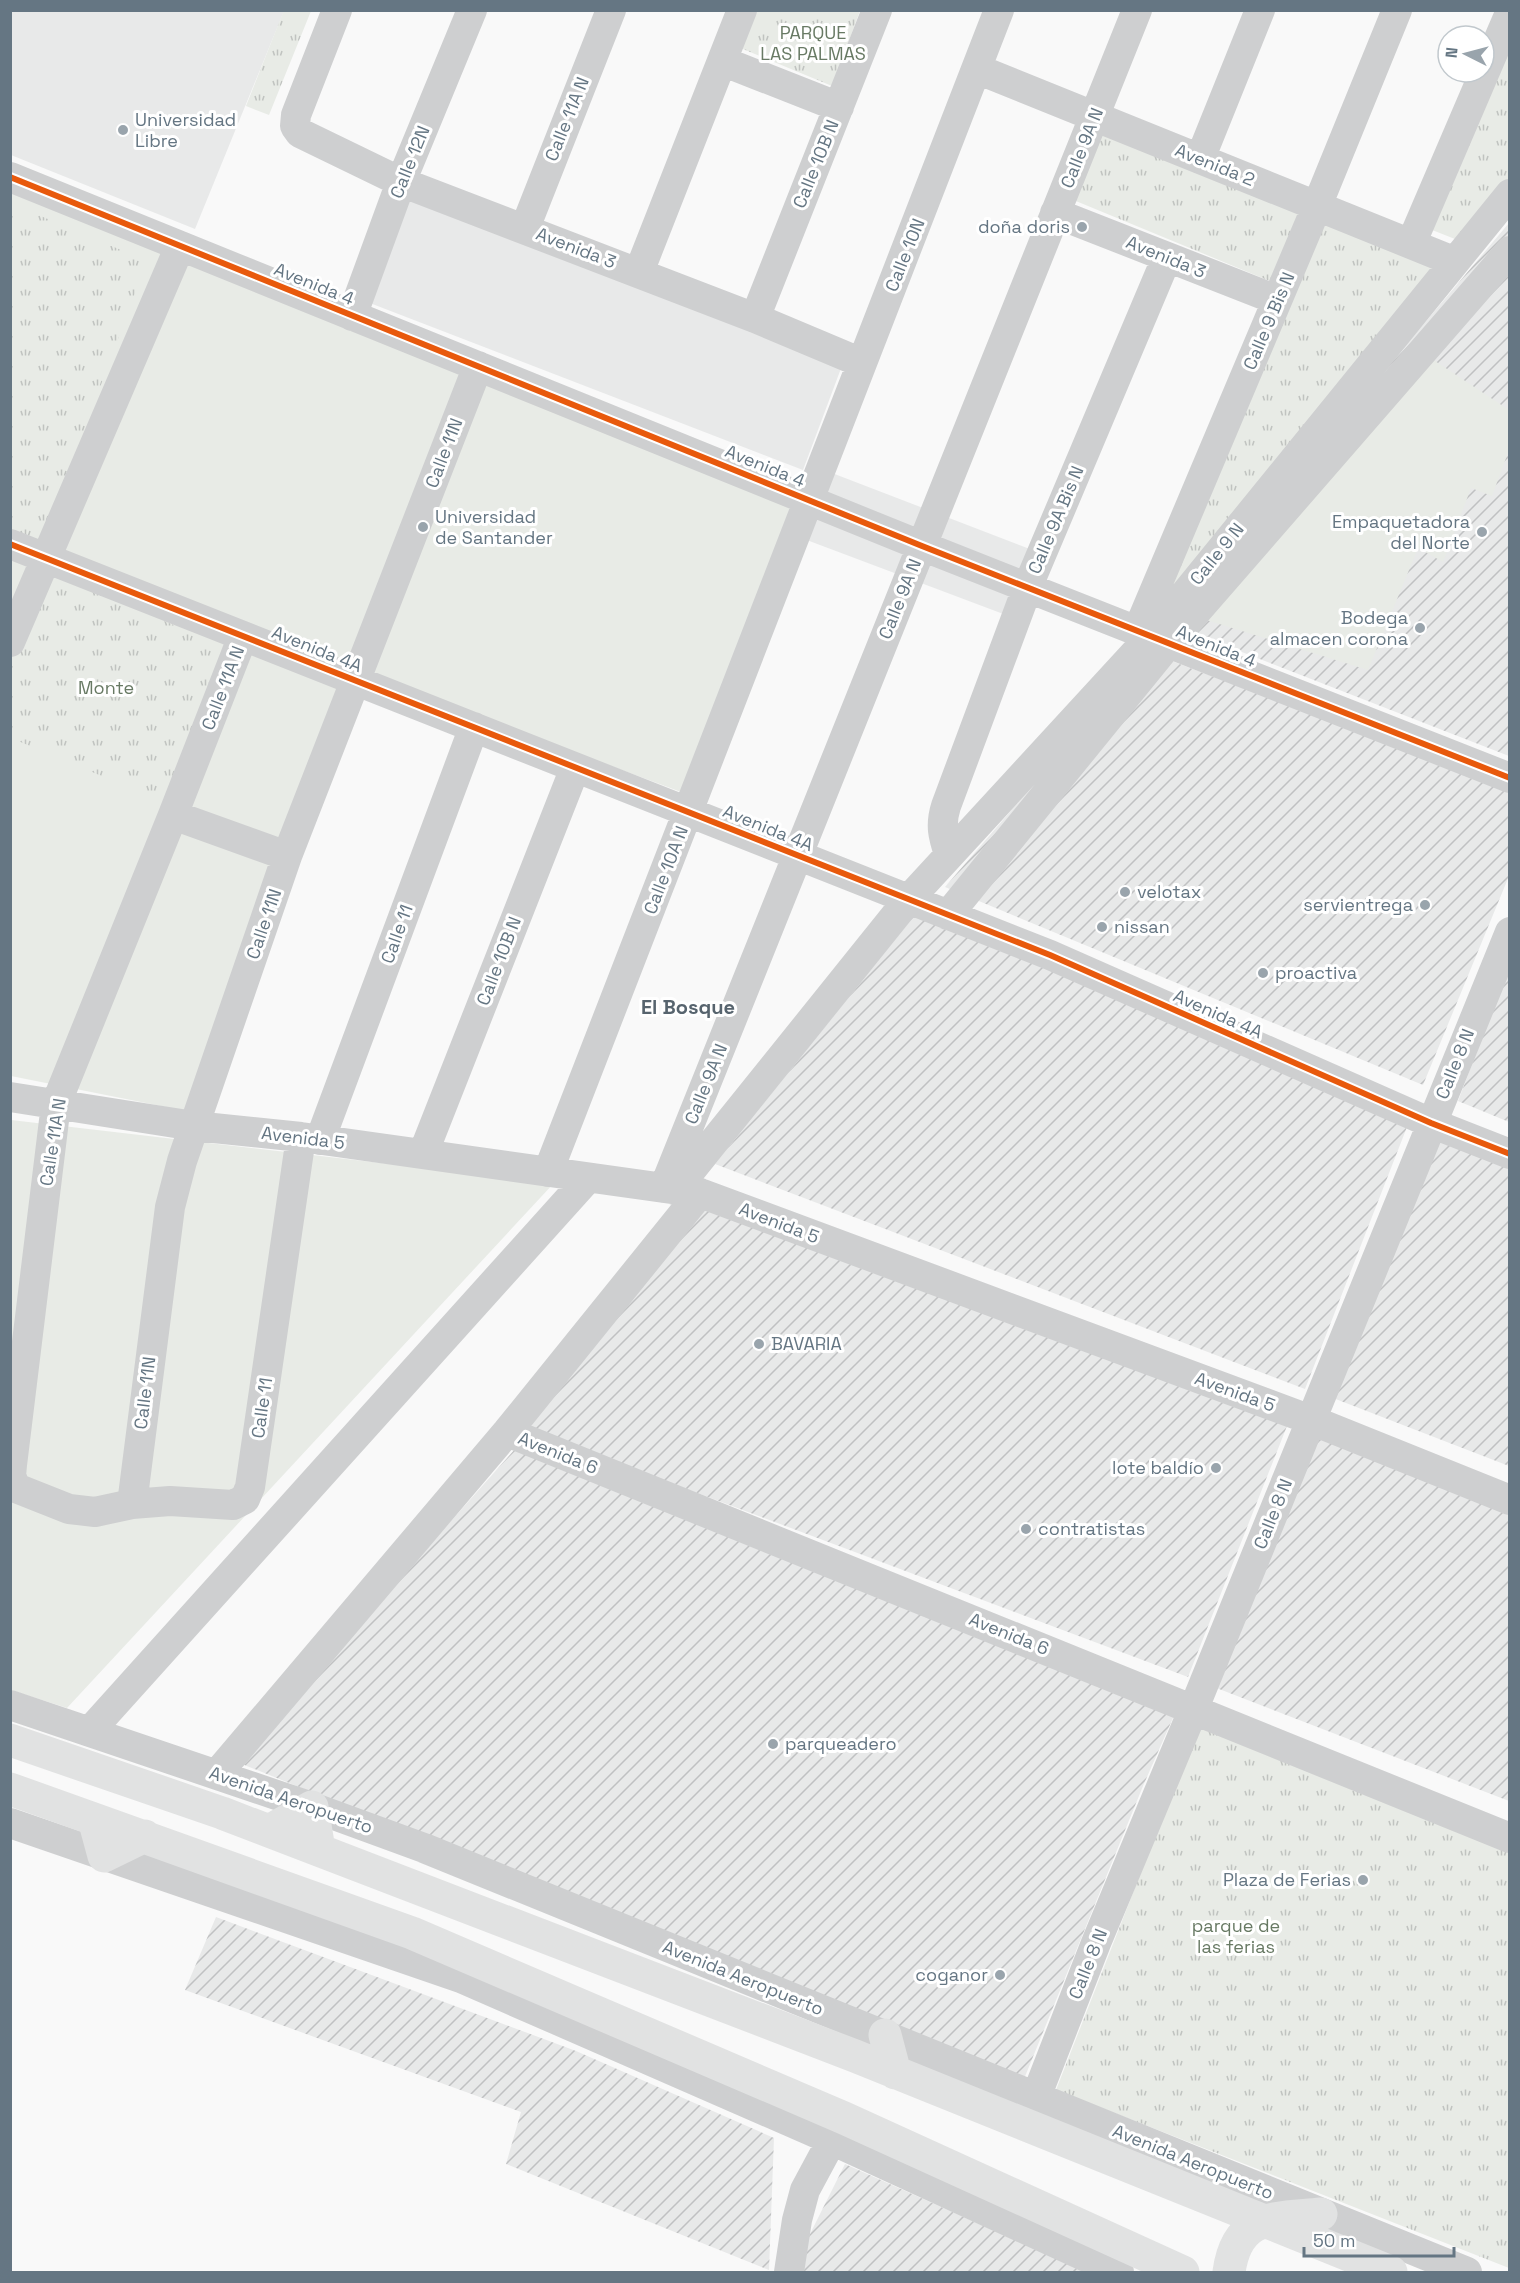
<svg xmlns="http://www.w3.org/2000/svg" width="1520" height="2283" font-family="'Space Grotesk',sans-serif">
  <defs>
    <pattern id="industrial-furrows" width="10" height="10" patternUnits="userSpaceOnUse" patternTransform="scale(1.5)"><rect width="10" height="10" fill="#e8e9e9"/><path d="M-1 1l2-2M0 10L10 0M9 11l2-2" fill="none" stroke="#c0c1c2"/></pattern>
    <pattern id="park-tufts" width="24" height="20" patternUnits="userSpaceOnUse" patternTransform="scale(1.5)"><rect width="24" height="20" fill="#e8ebe6"/><path d="M3 7l-1-3M5 7V3M7 7l1-3M15 17l-1-3M17 17v-4M19 17l1-3" fill="none" stroke="#c0c3c0"/></pattern>
  </defs>
  <rect width="100%" height="100%" fill="#f9f9f9"/>
  <!-- built -->
  <path fill="#e8e9e9" d="M10,11H284L195,229L11,155Z
    M406,188L843,363L803,470L362,300Z
    M832,473L1035,551L1006,615L804,539Z"/>
  <!-- industrial -->
  <path fill="url(#industrial-furrows)" d="M1509,223V756L1170,624Z
    M1148,652L1509,789V876L1423,1085L945,887Z
    M922,906L1414,1109L1305,1389L715,1164Z
    M1509,968V1122L1458,1101Z
    M1442,1133L1509,1158V1466L1333,1398Z
    M694,1196L1289,1421L1188,1677L519,1426Z
    M1321,1434L1509,1505V1801L1214,1687Z
    M515,1449L1180,1702L1143,1786L1024,2079L237,1762Z
    M216,1917L576,2051L774,2138L769,2270L506,2164L521,2112L185,1990Z
    M845,2164L1087,2272H794V2266Z"/>
  <!-- grass -->
  <path fill="#e8ebe6" d="M10,177L805,494L681,792L364,674L196,1113L11,1076Z
    M1432,359L1509,410V450L1492,496L1471,488L1443,562L1418,548L1368,670L1203,619Z
    M11,1120L554,1183L67,1708L11,1690Z"/>
  <!-- park -->
  <path fill="url(#park-tufts)" d="M284,10L311,11L269,115L246,106Z
    M752,11H860L832,86L738,47Z
    M1509,29V180L1460,241L1422,226Z
    M1098,119L1442,262L1141,626L1277,284L1071,199Z
    M10,203L147,261L41,546L11,533Z
    M51,574L222,645L166,803L11,738V669Z
    M1204,1711L1509,1832V2268L1056,2090Z"/>
  <g fill="none" stroke-linecap="round" stroke-linejoin="round">
    <!-- minor -->
    <path stroke="#cecfd0" stroke-width="30" d="M337,10L296,115L295,126L300,133L401,182L755,318L862,363
      M722,61L839,107
      M977,69L1453,261
      M1200,159L1260,10
      M10,177L922,546L1510,778
      M1055,213L1277,300
      M525,228L611,10
      M1411,244L1510,13
      M639,272L742,10
      M352,316L401,182L472,10
      M755,318L877,10
      M10,544L1050,955L1431,1123L1510,1154
      M1138,630L1317,206L1397,10
      M243,636L173,815L56,1104L12,1465L11,1476L16,1488L69,1509L95,1512L132,1504L170,1501L233,1505L245,1499L250,1487L301,1137
      M10,642L180,246
      M173,815L287,856
      M949,854C943,836 940,825 946,806L1028,586L1167,257
      M948,915L1169,643L1510,251
      M10,1097L194,1126L301,1137L700,1193L1311,1420L1510,1500
      M320,1140L474,727
      M423,1154L575,768
      M548,1172L999,10
      M664,1188L1137,10
      M675,1190L908,900L1151,636L1510,194
      M507,1432L1510,1838
      M132,1504L170,1207L182,1161L287,856L478,366
      M10,1705L312,1807L424,1848L1467,2272
      M90,1731L588,1178
      M217,1774L507,1432L700,1193
      M10,1823L461,1978L816,2133L1119,2272
      M1036,2097L1096,1943L1194,1708L1510,932
      M789,2272L797,2220L805,2190L841,2123"/>
    <!-- major -->
    <path stroke="#e1e2e2" stroke-width="33" d="M10,1740L222,1813L855,2056L1391,2272
      M10,1789L412,1933L844,2118L1183,2272
      M94,1819L104,1856L145,1836
      M269,1831L312,1807L319,1850
      M885,2035L895,2073
      M1229,2272C1237,2214 1273,2219 1321,2214"/>
    <defs>
      <path id="cycleway" d="M10,177L922,546L1510,778
        M10,544L1050,955L1431,1123L1510,1154"/>
    </defs>
    <!-- cycleway casing -->
    <use href="#cycleway" stroke="#fff" stroke-width="10"/>
    <!-- cycleway -->
    <use href="#cycleway" stroke="#e8590c" stroke-width="6"/>
  </g>
  <!-- markers -->
  <g fill="#99a4ac" stroke="#fff" stroke-width="2">
    <circle cx="123" cy="130" r="6"/>
    <circle cx="1082" cy="227" r="6"/>
    <circle cx="423" cy="527" r="6"/>
    <circle cx="1482" cy="532" r="6"/>
    <circle cx="1420" cy="628" r="6"/>
    <circle cx="1125" cy="892" r="6"/>
    <circle cx="1425" cy="905" r="6"/>
    <circle cx="1102" cy="927" r="6"/>
    <circle cx="1263" cy="973" r="6"/>
    <circle cx="759" cy="1344" r="6"/>
    <circle cx="1216" cy="1468" r="6"/>
    <circle cx="1026" cy="1529" r="6"/>
    <circle cx="773" cy="1744" r="6"/>
    <circle cx="1363" cy="1880" r="6"/>
    <circle cx="1000" cy="1975" r="6"/>
  </g>
  <g text-anchor="middle" stroke-width="6" stroke-linejoin="round" paint-order="stroke">
    <!-- park labels -->
    <g font-size="18" fill="#687a64" stroke="#fff">
      <text x="813" y="39">PARQUE<tspan x="813" dy="21">LAS PALMAS</tspan></text>
      <text x="106" y="694">Monte</text>
      <text x="1236" y="1932">parque de<tspan x="1236" dy="21">las ferias</tspan></text>
    </g>
    <!-- street labels -->
    <g font-size="18" fill="#657683" stroke="#fff">
      <text transform="translate(567 119) rotate(-68)" y="6">Calle 11A N</text>
      <text transform="translate(1082 148) rotate(-68)" y="6">Calle 9A N</text>
      <text transform="translate(410 162) rotate(-68)" y="6">Calle 12N</text>
      <text transform="translate(816 164) rotate(-68)" y="6">Calle 10B N</text>
      <text transform="translate(1215 165) rotate(22)" y="6">Avenida 2</text>
      <text transform="translate(576 248) rotate(21)" y="6">Avenida 3</text>
      <text transform="translate(905 255) rotate(-68)" y="6">Calle 10N</text>
      <text transform="translate(1166 257) rotate(22)" y="6">Avenida 3</text>
      <text transform="translate(314 284) rotate(22)" y="6">Avenida 4</text>
      <text transform="translate(1269 321) rotate(-67)" y="6">Calle 9 Bis N</text>
      <text transform="translate(444 453) rotate(-69)" y="6">Calle 11N</text>
      <text transform="translate(765 466) rotate(22)" y="6">Avenida 4</text>
      <text transform="translate(1056 520) rotate(-67)" y="6">Calle 9A Bis N</text>
      <text transform="translate(1217 554) rotate(-51)" y="6">Calle 9 N</text>
      <text transform="translate(900 599) rotate(-68)" y="6">Calle 9A N</text>
      <text transform="translate(1216 646) rotate(22)" y="6">Avenida 4</text>
      <text transform="translate(317 649) rotate(22)" y="6">Avenida 4A</text>
      <text transform="translate(223 688) rotate(-69)" y="6">Calle 11A N</text>
      <text transform="translate(768 828) rotate(22)" y="6">Avenida 4A</text>
      <text transform="translate(666 870) rotate(-69)" y="6">Calle 10A N</text>
      <text transform="translate(264 924) rotate(-71)" y="6">Calle 11N</text>
      <text transform="translate(397 934) rotate(-70)" y="6">Calle 11</text>
      <text transform="translate(499 961) rotate(-69)" y="6">Calle 10B N</text>
      <text transform="translate(1218 1014) rotate(24)" y="6">Avenida 4A</text>
      <text transform="translate(1455 1064) rotate(-68)" y="6">Calle 8 N</text>
      <text transform="translate(706 1084) rotate(-68)" y="6">Calle 9A N</text>
      <text transform="translate(303 1138) rotate(7)" y="6">Avenida 5</text>
      <text transform="translate(53 1142) rotate(-81)" y="6">Calle 11A N</text>
      <text transform="translate(779 1223) rotate(21)" y="6">Avenida 5</text>
      <text transform="translate(1235 1392) rotate(20)" y="6">Avenida 5</text>
      <text transform="translate(145 1393) rotate(-83)" y="6">Calle 11N</text>
      <text transform="translate(262 1408) rotate(-82)" y="6">Calle 11</text>
      <text transform="translate(558 1453) rotate(22)" y="6">Avenida 6</text>
      <text transform="translate(1273 1514) rotate(-68)" y="6">Calle 8 N</text>
      <text transform="translate(1009 1634) rotate(22)" y="6">Avenida 6</text>
      <text transform="translate(291 1800) rotate(19)" y="6">Avenida Aeropuerto</text>
      <text transform="translate(1088 1964) rotate(-68)" y="6">Calle 8 N</text>
      <text transform="translate(743 1978) rotate(22)" y="6">Avenida Aeropuerto</text>
      <text transform="translate(1193 2162) rotate(22)" y="6">Avenida Aeropuerto</text>
    </g>
    <!-- poi labels -->
    <g font-size="18" fill="#657683" stroke="#fff" text-anchor="start">
      <text x="135" y="126">Universidad<tspan x="135" dy="21">Libre</tspan></text>
      <text x="1070" y="233" text-anchor="end">doña doris</text>
      <text x="435" y="523">Universidad<tspan x="435" dy="21">de Santander</tspan></text>
      <text x="1470" y="528" text-anchor="end">Empaquetadora<tspan x="1470" dy="21">del Norte</tspan></text>
      <text x="1408" y="624" text-anchor="end">Bodega<tspan x="1408" dy="21">almacen corona</tspan></text>
      <text x="1137" y="898">velotax</text>
      <text x="1413" y="911" text-anchor="end">servientrega</text>
      <text x="1114" y="933">nissan</text>
      <text x="1275" y="979">proactiva</text>
      <text x="771" y="1350">BAVARIA</text>
      <text x="1204" y="1474" text-anchor="end">lote baldío</text>
      <text x="1038" y="1535">contratistas</text>
      <text x="785" y="1750">parqueadero</text>
      <text x="1351" y="1886" text-anchor="end">Plaza de Ferias</text>
      <text x="988" y="1981" text-anchor="end">coganor</text>
    </g>
    <!-- neighbourhood labels -->
    <g font-size="20" font-weight="bold" fill="#57646e" stroke="#fff">
      <text x="688" y="1014">El Bosque</text>
    </g>
  </g>
  <!-- border -->
  <rect width="1520" height="2283" fill="none" stroke="#657683" stroke-width="24"/>
  <!-- north arrow -->
  <g transform="translate(1466 54) rotate(276)"><circle r="28" fill="#ffffff" stroke="#c1c8cd" stroke-width="1.5"/>
  <path d="M0-4.5L10 22L0 15L-10 22Z" fill="#99a4ac"/>
  <text y="-9" font-size="16" font-weight="bold" text-anchor="middle" fill="#657683">N</text>
  </g>
  <!-- scale -->
  <path d="M1304 2247v9h150v-9" fill="none" stroke="#657683" stroke-width="3"/>
  <text x="1313" y="2247" font-size="18" fill="#657683" stroke="#ffffff" stroke-width="4.5" paint-order="stroke">50 m</text>
</svg>
